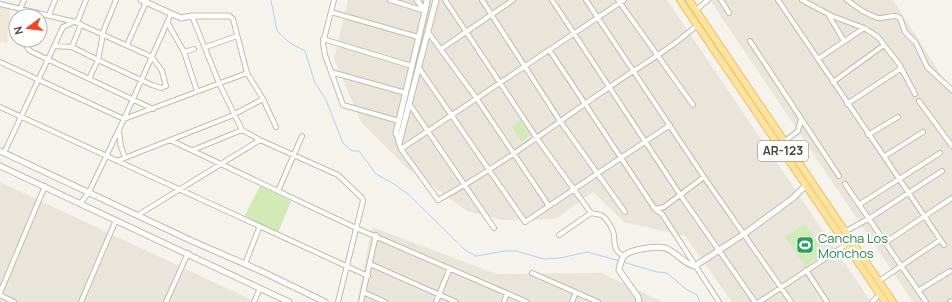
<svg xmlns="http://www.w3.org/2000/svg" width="952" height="302" font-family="Manrope,sans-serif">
  <rect width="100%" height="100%" fill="#f6f3ec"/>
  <!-- residential -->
  <path fill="#eae5da" d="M348,0H667L871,302H732L685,236L624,222L593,192L556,219L502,220L467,211L407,168L361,122L334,59Z
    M710,0H893L952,92V302H913Z
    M0,182L256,302H0Z
    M372,227L496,274L601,273L663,302H357Z"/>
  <!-- education -->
  <path fill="#efe8d6" d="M0,7L10,9L7,44L0,41Z"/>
  <!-- green -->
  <path fill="#d2eab5" d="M521,121L530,135L521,141L512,127Z
    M260,186L291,201L278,233L244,217Z
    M805,224L824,253L805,266L785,237Z"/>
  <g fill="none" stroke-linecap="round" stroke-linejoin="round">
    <!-- stream -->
    <path stroke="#a9d4f2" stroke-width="1" d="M271,0L277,31L290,43L305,51L315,83L325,98L343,143L352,151H359L376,174L394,184L408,194L465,250L476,256L505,251H516L544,259L560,258L587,252L620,261
      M623,262L657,272L667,273L686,289L697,295L700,302"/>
    <defs>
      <path id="minor" d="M334,0L323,43L325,55L343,105L399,121
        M390,0L425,11
        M445,0L536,137L591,213C594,214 598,214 601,215C606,217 614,230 614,236C615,246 614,251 624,256
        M482,0L560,121L625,212
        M552,0L681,196L755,302
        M586,0L704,177L791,302
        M618,0L693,105
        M721,0L729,13
        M778,0L944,245
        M802,0L832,16L864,28L878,37L899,64L915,94
        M847,0C856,7 867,15 878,18C886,19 893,13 900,18L905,32L916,43L927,67L952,90
        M0,4L75,22L152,57L162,71L166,86L161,88L152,85L98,60L103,34V32L116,0
        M20,9L24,0
        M696,10L708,0
        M331,12L418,37
        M828,14L844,41
        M49,15L55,0
        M192,16L219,83L242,130L260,140L338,175L362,198L363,201L338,302
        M229,16L233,19L247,73L263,99L276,127
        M167,22L184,52L197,91
        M428,32L477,99L549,206
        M323,39L412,66
        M22,40L30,51L153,109
        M750,41L839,176
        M127,45L147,0
        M54,46L72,47L98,60L89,79
        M72,47L81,24
        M206,47L237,36
        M441,49L513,0
        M550,51L655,209L662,214L719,302
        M184,52L194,49
        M818,59L864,28
        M0,62L124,119L247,73
        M419,68L525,222L670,125
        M331,72L406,93
        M833,82L884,45
        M919,101L952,146
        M847,104L900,69
        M410,105L494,228
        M0,107L368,276
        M119,131L121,147L125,157
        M396,133L401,149L438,200C498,168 552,126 608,88C638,67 670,50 697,25
        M868,135L898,117
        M170,140L356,228L527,302
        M785,141L798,131L801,119
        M401,149L624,0
        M193,150L242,130
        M4,153L63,27L78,20L86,0
        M885,156L923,132
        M117,161L231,116L263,99
        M845,184L926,302
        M278,191L302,136
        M80,204L89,192L124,119L171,14
        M860,204L940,153
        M655,209L664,207L704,177
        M138,215L260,140
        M846,231L870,218L942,171
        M559,235L591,213
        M886,242L952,198
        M245,264L259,228
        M370,264L456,302
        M806,270L827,302
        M532,273L598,302
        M879,281L940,240
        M918,291L950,271
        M363,292L385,302
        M0,293L45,186
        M0,295L14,302
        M81,302L116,220
        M166,302L188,253
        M254,302L260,288
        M361,302L376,235
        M436,302L450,268
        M504,302L507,293
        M572,302L576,292
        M759,302L847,244
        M872,302L880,294
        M950,302L952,301"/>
      <path id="tertiary" d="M141,0L181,18L192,16H229
        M425,11L427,0
        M396,133L425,11L417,0
        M399,143L436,0
        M0,151L192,241L261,271L325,302
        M0,166L289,302
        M639,302L638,297L619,270C620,265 621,259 625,255C632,249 657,246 665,248C677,252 683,264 695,266L744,234L793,198L806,185"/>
      <path id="primary" d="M680,0L885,302
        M689,0L893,302"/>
    </defs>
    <!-- minor casing -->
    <use href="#minor" stroke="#c2bbae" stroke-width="6"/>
    <!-- tertiary casing -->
    <use href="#tertiary" stroke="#c2bbae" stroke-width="7"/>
    <!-- primary casing -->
    <use href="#primary" stroke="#e6c16a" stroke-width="8"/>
    <!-- minor -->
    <use href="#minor" stroke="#fff" stroke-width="4"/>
    <!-- tertiary -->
    <use href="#tertiary" stroke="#fff" stroke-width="5"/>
    <!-- primary -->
    <use href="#primary" stroke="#ffe39c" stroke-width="6"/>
  </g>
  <!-- icons -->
  <defs>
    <symbol id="stadium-square" viewBox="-11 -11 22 22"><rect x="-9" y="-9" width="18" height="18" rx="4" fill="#2e9e5b" stroke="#fff"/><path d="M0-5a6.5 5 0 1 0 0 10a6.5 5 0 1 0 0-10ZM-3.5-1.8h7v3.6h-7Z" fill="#fff"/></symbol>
  </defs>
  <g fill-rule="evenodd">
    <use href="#stadium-square" x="795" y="235" width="20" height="20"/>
  </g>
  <g text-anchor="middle" stroke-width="4" stroke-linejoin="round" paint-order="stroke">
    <!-- shield labels -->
    <rect fill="#fff" stroke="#817c74" stroke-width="1" x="758" y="141" width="50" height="20" rx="3"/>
    <g font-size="12" font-weight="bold" fill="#4b4439">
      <text x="783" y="155">AR-123</text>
    </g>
    <!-- leisure labels -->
    <g font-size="13" fill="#27864d" stroke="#fff" text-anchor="start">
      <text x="818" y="243">Cancha Los<tspan x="818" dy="15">Monchos</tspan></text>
    </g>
  </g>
  <!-- north arrow -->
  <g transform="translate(28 28) rotate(255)"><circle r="19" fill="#ffffff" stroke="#b7b4b0"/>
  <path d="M0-3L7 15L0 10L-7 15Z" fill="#fc3f1d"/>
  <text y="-6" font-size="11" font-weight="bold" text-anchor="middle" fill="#4b4439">N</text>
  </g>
</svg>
